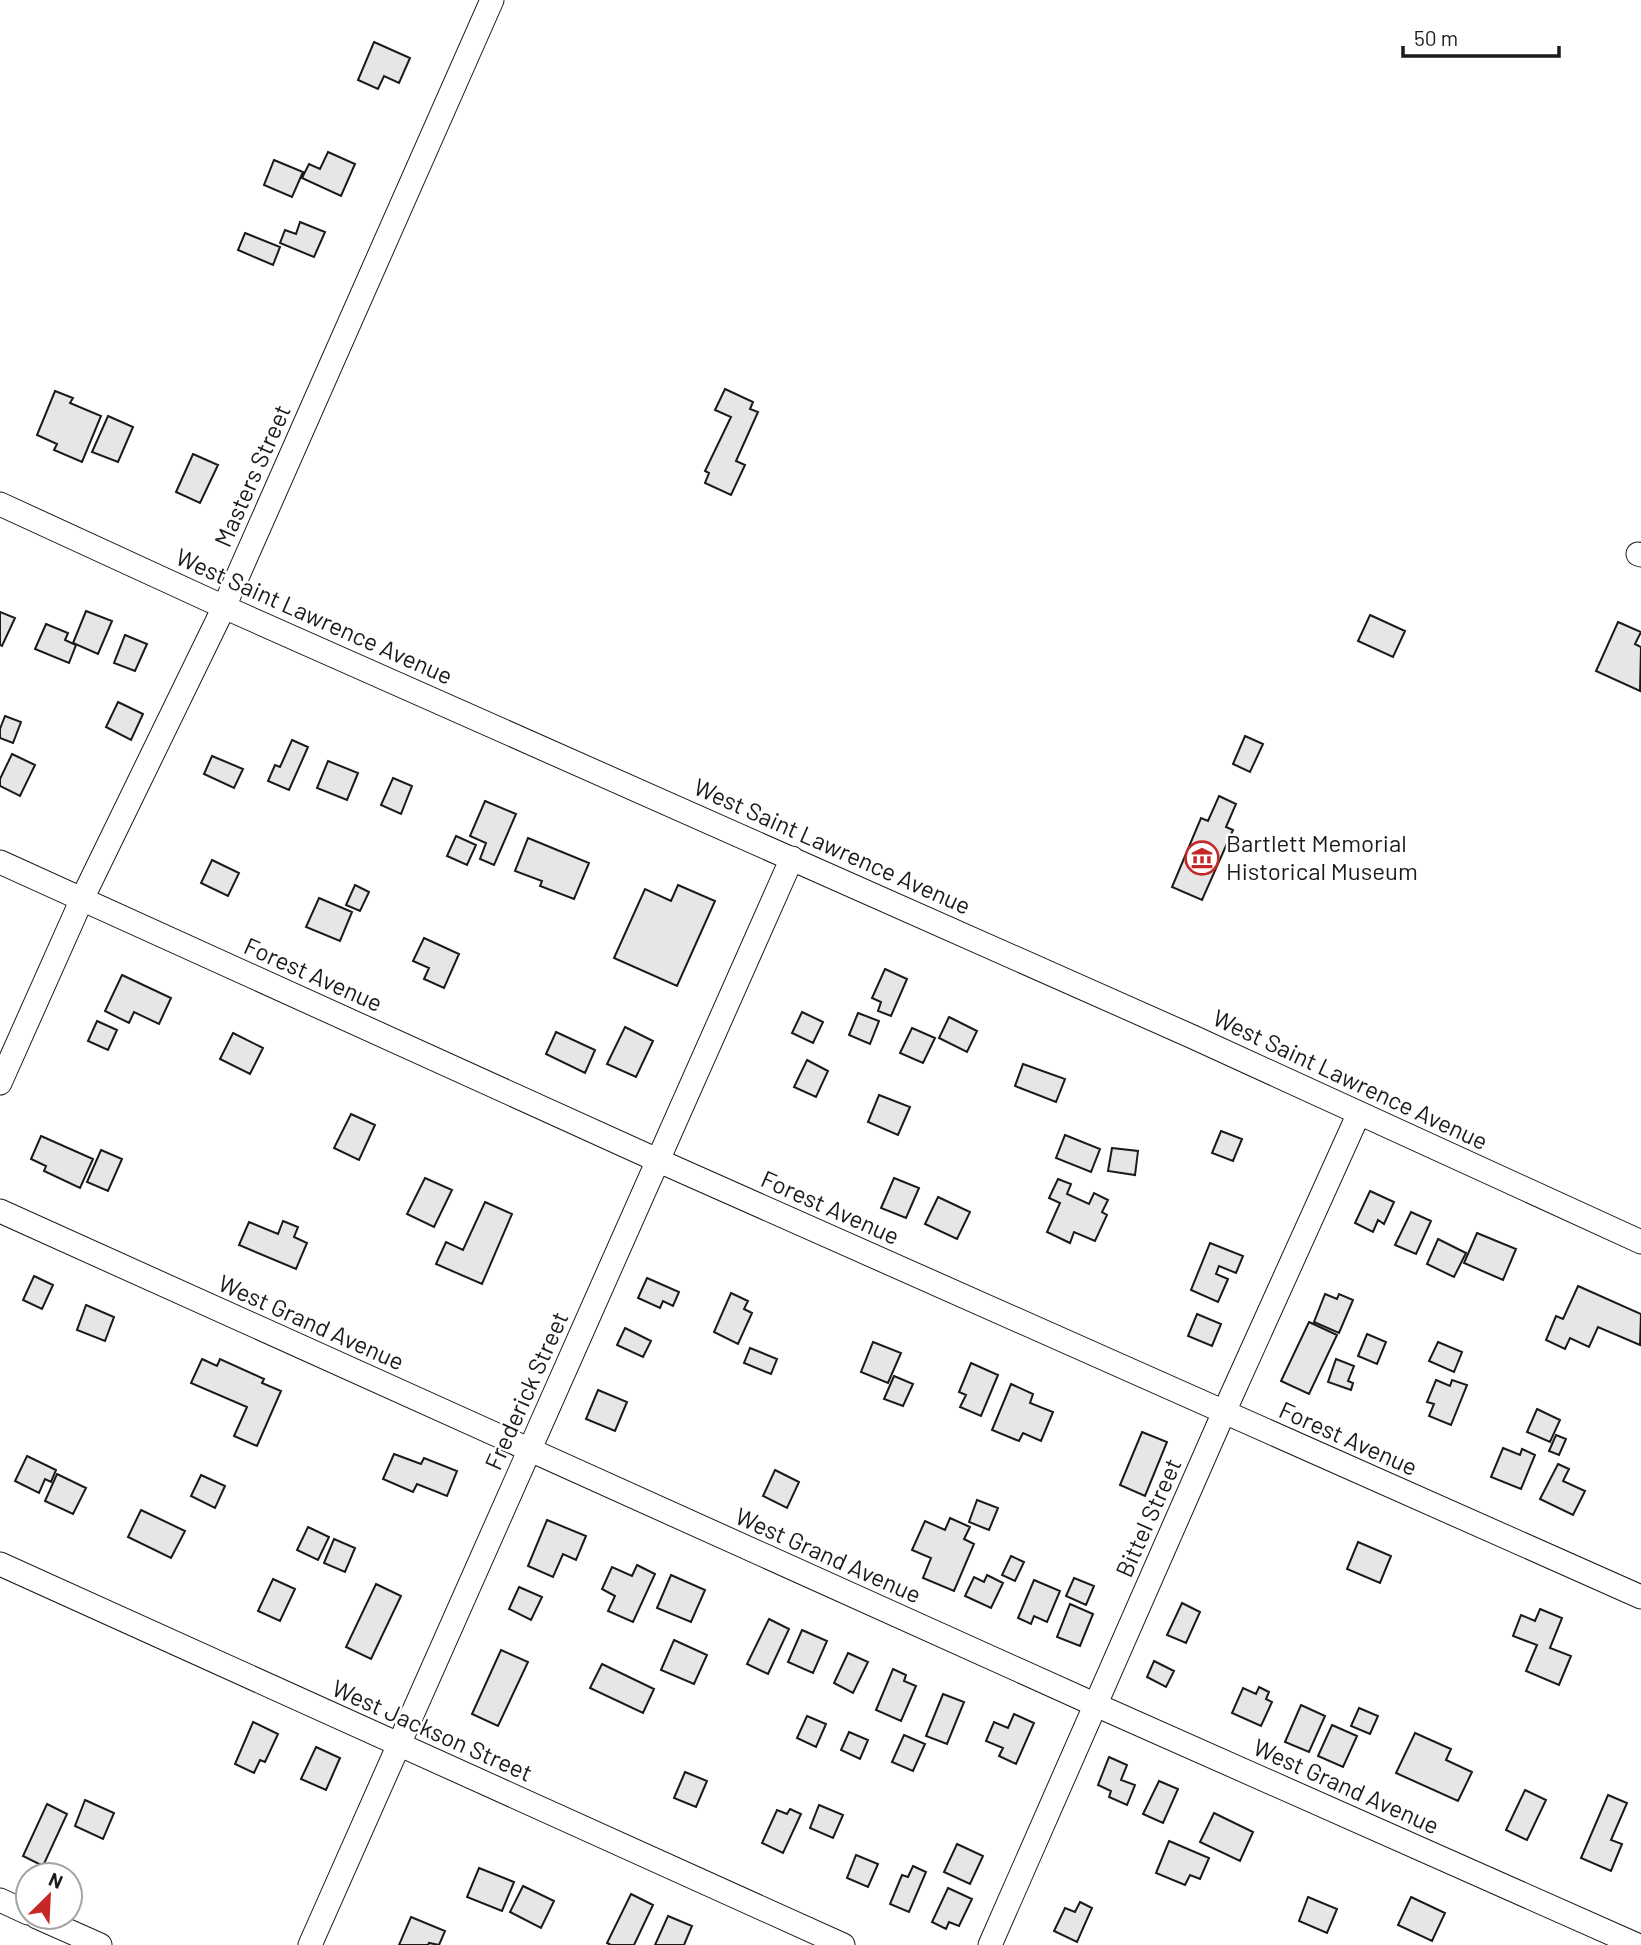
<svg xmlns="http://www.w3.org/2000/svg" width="1641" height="1945" font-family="Barlow,sans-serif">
  <rect width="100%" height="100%" fill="#fff"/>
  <!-- building -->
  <path fill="#e6e6e6" stroke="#1a1a1a" stroke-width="2" d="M374,42L410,58L399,83L384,76L378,89L358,80Z
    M328,152L355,164L341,196L302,178L309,164L320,169Z
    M274,160L303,172L292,197L264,185Z
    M300,222L325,232L314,257L280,243L285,230L296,234Z
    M245,233L280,247L273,265L238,250Z
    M725,389L753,402L750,409L758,412L736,461L745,465L731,495L705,483L709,473L705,471L731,417L715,410Z
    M55,391L73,398L70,403L101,416L82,462L54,450L57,444L37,435Z
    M108,416L133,427L118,462L92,452Z
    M193,454L218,465L200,503L176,492Z
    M86,611L112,621L98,654L73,643Z
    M0,612L15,618L2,646L0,645Z
    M1370,615L1405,631L1393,657L1358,641Z
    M1618,622L1641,632L1635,644L1641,647L1640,691L1596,671Z
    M46,624L68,633L65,640L76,645L69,663L35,649Z
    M125,635L147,644L135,671L114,663Z
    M118,702L143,714L131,740L106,727Z
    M5,716L21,722L13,743L0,738V729Z
    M1245,736L1263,744L1250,772L1233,764Z
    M292,740L308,747L289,790L268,781L275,765L280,767Z
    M12,754L35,765L20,796L0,786V779Z
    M212,756L243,769L234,788L204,774Z
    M328,761L358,773L347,800L317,788Z
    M393,778L412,786L401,814L381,805Z
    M1219,796L1236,804L1226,827L1233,830L1202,900L1172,887L1201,818L1208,821Z
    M485,801L516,814L494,865L480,859L486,843L470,836Z
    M456,836L476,845L467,865L447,856Z
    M528,838L589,863L574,899L540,886L542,881L515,871Z
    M212,860L239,873L228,896L201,883Z
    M355,885L369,892L360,911L346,905Z
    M678,885L715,901L677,986L614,958L645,889L671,901Z
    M319,898L352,912L340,941L306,927Z
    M424,938L459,954L444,988L424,979L429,968L413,961Z
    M885,969L907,979L891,1016L878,1011L881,1002L872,998Z
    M122,975L171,998L159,1024L134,1012L129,1023L105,1011Z
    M802,1012L823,1022L813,1043L792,1033Z
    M858,1013L879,1021L870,1044L849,1035Z
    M949,1017L977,1031L967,1052L939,1038Z
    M97,1021L117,1030L108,1050L88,1041Z
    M625,1027L653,1041L636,1077L607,1064Z
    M912,1028L935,1038L923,1063L900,1053Z
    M556,1032L595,1050L585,1073L546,1054Z
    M233,1033L263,1048L250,1074L220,1059Z
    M807,1060L828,1071L816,1097L794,1087Z
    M1023,1064L1065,1079L1056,1102L1015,1086Z
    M879,1095L910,1107L898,1135L868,1122Z
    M351,1114L375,1125L359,1160L334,1148Z
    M1221,1131L1242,1139L1233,1161L1212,1153Z
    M1065,1135L1100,1149L1091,1172L1056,1158Z
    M41,1136L93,1159L80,1188L44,1171L46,1166L31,1159Z
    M1112,1148L1138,1151L1135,1175L1108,1171Z
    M101,1150L122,1159L108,1191L87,1182Z
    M425,1178L452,1190L434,1227L407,1214Z
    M894,1178L919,1188L906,1218L881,1208Z
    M1058,1179L1071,1184L1067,1194L1089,1204L1094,1193L1108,1200L1102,1212L1107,1215L1095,1241L1074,1232L1070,1243L1047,1232L1060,1203L1049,1198Z
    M1370,1191L1394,1202L1384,1224L1378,1220L1373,1232L1355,1223Z
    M938,1197L970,1212L957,1239L925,1224Z
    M485,1202L512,1214L482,1284L436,1264L446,1242L463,1250Z
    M1411,1212L1431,1221L1416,1254L1395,1245Z
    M283,1221L298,1227L294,1237L307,1243L296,1269L239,1245L249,1222L278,1234Z
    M1477,1233L1516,1249L1503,1280L1464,1263Z
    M1438,1239L1466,1253L1454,1277L1427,1264Z
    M1210,1243L1243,1256L1236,1273L1219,1266L1216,1274L1228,1279L1218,1302L1191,1290Z
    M34,1276L53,1285L42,1309L23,1300Z
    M647,1278L679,1292L673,1306L663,1301L660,1308L638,1298Z
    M1578,1286L1641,1314L1640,1345L1598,1327L1589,1347L1570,1338L1565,1349L1546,1340L1556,1316L1563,1319Z
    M731,1293L748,1301L744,1309L752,1313L738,1344L714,1332Z
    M1325,1294L1337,1299L1339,1294L1353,1300L1339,1333L1314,1322Z
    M86,1305L114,1317L105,1341L77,1330Z
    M1197,1314L1221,1324L1212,1346L1188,1336Z
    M1309,1322L1337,1335L1309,1394L1281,1381Z
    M625,1328L651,1341L643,1357L617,1345Z
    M1367,1334L1386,1342L1377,1364L1358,1356Z
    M873,1342L901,1353L888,1383L861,1372Z
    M1438,1342L1462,1352L1454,1372L1429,1361Z
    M750,1348L777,1359L771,1374L744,1363Z
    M202,1359L217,1366L220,1359L264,1379L262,1383L281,1391L257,1446L234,1436L247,1407L191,1383Z
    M1336,1359L1354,1366L1348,1381L1353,1383L1351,1390L1328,1382Z
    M971,1363L998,1375L981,1416L960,1407L966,1395L959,1392Z
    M894,1376L913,1384L903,1406L884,1399Z
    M1436,1380L1450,1386L1452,1380L1467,1385L1451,1425L1429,1416L1434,1404L1427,1402Z
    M1011,1384L1033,1394L1030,1403L1053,1412L1041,1441L1023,1433L1019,1441L992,1430Z
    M598,1390L627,1402L615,1431L586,1419Z
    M1537,1409L1560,1420L1550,1442L1527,1432Z
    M1142,1432L1167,1442L1145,1496L1120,1485Z
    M1556,1435L1566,1439L1559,1455L1549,1451Z
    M1503,1448L1520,1455L1522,1449L1535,1455L1521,1489L1491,1477Z
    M394,1454L421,1464L424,1458L457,1471L447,1496L417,1484L413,1492L383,1479Z
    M27,1456L56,1470L51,1482L45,1479L39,1493L15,1481Z
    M1558,1464L1569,1469L1563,1481L1585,1491L1573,1515L1540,1499Z
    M775,1470L799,1482L787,1508L763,1496Z
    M57,1474L86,1488L73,1514L45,1501Z
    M201,1475L225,1486L215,1508L191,1496Z
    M977,1500L998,1508L989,1530L969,1522Z
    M141,1510L185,1531L171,1558L128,1537Z
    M950,1518L970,1527L964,1539L974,1544L954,1591L923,1578L931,1558L912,1550L925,1521L945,1530Z
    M547,1520L586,1536L576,1560L563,1554L553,1577L528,1566Z
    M308,1527L329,1537L318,1560L297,1550Z
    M334,1539L355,1548L345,1572L324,1563Z
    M1358,1542L1391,1556L1380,1583L1347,1569Z
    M1011,1556L1024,1562L1015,1581L1002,1575Z
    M637,1565L655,1574L633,1622L608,1611L615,1596L602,1589L612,1567L632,1576Z
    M671,1575L705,1590L691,1622L657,1608Z
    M987,1575L1003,1583L991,1608L965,1596L974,1577L984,1582Z
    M1074,1578L1094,1586L1086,1605L1066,1596Z
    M273,1579L295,1589L280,1621L258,1611Z
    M1034,1580L1060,1591L1047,1622L1034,1616L1031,1624L1018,1618Z
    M376,1584L401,1596L371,1659L346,1647Z
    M519,1587L542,1597L531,1620L509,1609Z
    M1182,1603L1200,1612L1186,1643L1167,1635Z
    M1070,1604L1093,1614L1080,1646L1057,1637Z
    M1540,1609L1562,1618L1550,1648L1571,1656L1559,1685L1526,1671L1537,1645L1513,1636L1521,1615L1535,1621Z
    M769,1619L789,1629L768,1674L747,1664Z
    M802,1630L827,1641L813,1673L788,1662Z
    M674,1640L707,1655L694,1684L661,1670Z
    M501,1650L528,1662L498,1726L472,1714Z
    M848,1653L868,1662L853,1693L834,1683Z
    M1154,1661L1174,1671L1166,1687L1147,1677Z
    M602,1664L654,1689L643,1713L590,1688Z
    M893,1669L906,1675L904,1681L916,1686L901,1721L876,1710Z
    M1259,1687L1269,1692L1266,1699L1272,1702L1261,1726L1232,1713L1243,1688L1256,1694Z
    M943,1694L964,1702L947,1744L926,1736Z
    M1301,1705L1325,1716L1309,1752L1285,1742Z
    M1359,1708L1378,1716L1370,1734L1351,1726Z
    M1014,1714L1034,1723L1016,1764L999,1756L1003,1748L986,1741L994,1722L1008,1728Z
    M807,1716L826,1724L816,1747L797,1738Z
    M253,1722L278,1734L265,1762L260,1760L254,1773L235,1764Z
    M1332,1725L1357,1736L1343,1767L1318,1756Z
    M849,1732L868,1740L860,1759L841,1750Z
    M1415,1733L1451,1749L1446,1760L1472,1772L1458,1801L1396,1773Z
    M904,1735L925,1744L913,1771L892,1762Z
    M316,1747L340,1758L326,1790L301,1779Z
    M1109,1757L1127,1765L1121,1780L1135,1785L1127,1805L1109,1797L1111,1791L1098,1785Z
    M685,1772L707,1781L696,1807L674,1798Z
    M1159,1781L1178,1789L1163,1823L1143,1814Z
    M1525,1790L1546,1800L1527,1840L1506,1830Z
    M1608,1795L1627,1803L1611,1840L1622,1844L1611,1871L1581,1858Z
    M85,1800L114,1813L103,1839L75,1826Z
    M47,1804L67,1814L43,1866L23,1856Z
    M819,1805L843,1815L833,1838L810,1828Z
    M790,1809L801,1814L783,1853L762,1843L777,1810L787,1814Z
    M1214,1813L1253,1832L1240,1861L1200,1842Z
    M1169,1841L1209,1858L1200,1879L1190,1875L1185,1885L1156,1873Z
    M957,1844L983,1856L970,1884L944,1872Z
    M856,1855L878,1864L868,1887L847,1878Z
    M913,1866L926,1872L909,1912L890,1904L902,1875L908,1877Z
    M479,1868L514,1882L502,1911L467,1897Z
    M523,1886L554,1901L541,1928L510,1912Z
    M948,1888L972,1899L959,1926L949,1922L946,1929L932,1922Z
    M631,1894L653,1905L634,1945H611L607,1943Z
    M1308,1897L1337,1909L1327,1933L1299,1921Z
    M1411,1897L1445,1913L1432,1941L1398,1925Z
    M1080,1902L1092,1908L1077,1942L1054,1931L1065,1908L1075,1912Z
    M668,1916L692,1926L684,1945H655Z
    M411,1917L445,1931L439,1945L429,1943L428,1945H399Z"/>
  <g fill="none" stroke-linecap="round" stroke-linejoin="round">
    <defs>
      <path id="minor" d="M0,504L224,607L1193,1037L1641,1242
        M1638,554L1641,555
        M0,862L657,1160L1641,1597
        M0,1083L82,899L224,607L492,0
        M0,1211L1096,1705L1637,1945
        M0,1564L843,1945
        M0,1900L28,1913
        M37,1917L100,1945
        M310,1945L792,858
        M990,1945L1224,1412L1359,1113"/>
    </defs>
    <!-- minor casing -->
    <use href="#minor" stroke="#1a1a1a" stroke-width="25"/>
    <!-- minor -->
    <use href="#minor" stroke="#fff" stroke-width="23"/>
  </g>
  <!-- icons -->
  <defs>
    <symbol id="museum-ring" viewBox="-11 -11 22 22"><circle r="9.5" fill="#fff" stroke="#c62828" stroke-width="1.5"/><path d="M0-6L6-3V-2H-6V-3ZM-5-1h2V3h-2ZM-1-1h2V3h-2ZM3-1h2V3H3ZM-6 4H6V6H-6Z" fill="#c62828"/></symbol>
  </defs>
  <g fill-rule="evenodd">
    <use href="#museum-ring" x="1183" y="839" width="38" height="38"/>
  </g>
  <g text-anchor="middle" stroke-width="5" stroke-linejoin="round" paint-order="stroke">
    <!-- street labels -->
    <g font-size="24" fill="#1a1a1a" stroke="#fff">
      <text transform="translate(253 476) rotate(-66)" y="8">Masters Street</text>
      <text transform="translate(314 617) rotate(24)" y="8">West Saint Lawrence Avenue</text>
      <text transform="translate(832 847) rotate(24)" y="8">West Saint Lawrence Avenue</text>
      <text transform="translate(313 975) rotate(24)" y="8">Forest Avenue</text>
      <text transform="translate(1350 1080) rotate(25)" y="8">West Saint Lawrence Avenue</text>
      <text transform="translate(830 1208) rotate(24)" y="8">Forest Avenue</text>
      <text transform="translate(311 1323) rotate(24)" y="8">West Grand Avenue</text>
      <text transform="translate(527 1391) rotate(-66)" y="8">Frederick Street</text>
      <text transform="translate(1348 1439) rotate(24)" y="8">Forest Avenue</text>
      <text transform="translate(1149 1518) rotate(-66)" y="8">Bittel Street</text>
      <text transform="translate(828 1556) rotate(24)" y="8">West Grand Avenue</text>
      <text transform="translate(432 1731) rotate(24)" y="8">West Jackson Street</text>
      <text transform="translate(1346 1787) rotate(24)" y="8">West Grand Avenue</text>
    </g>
    <!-- poi labels -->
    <g font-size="24" fill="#1a1a1a" stroke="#fff" text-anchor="start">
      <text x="1226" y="852">Bartlett Memorial<tspan x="1226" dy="28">Historical Museum</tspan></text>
    </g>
  </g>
  <!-- north arrow -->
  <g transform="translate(49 1896) rotate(24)"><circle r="33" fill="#ffffff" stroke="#a3a3a3" stroke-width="2"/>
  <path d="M0-5L12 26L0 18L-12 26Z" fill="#c62828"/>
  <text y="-10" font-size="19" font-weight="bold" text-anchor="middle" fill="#1a1a1a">N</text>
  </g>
  <!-- scale -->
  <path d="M1403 46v10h156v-10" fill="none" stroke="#1a1a1a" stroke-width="3.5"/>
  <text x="1414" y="46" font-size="21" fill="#1a1a1a" stroke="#ffffff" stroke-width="5" paint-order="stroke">50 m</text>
</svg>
